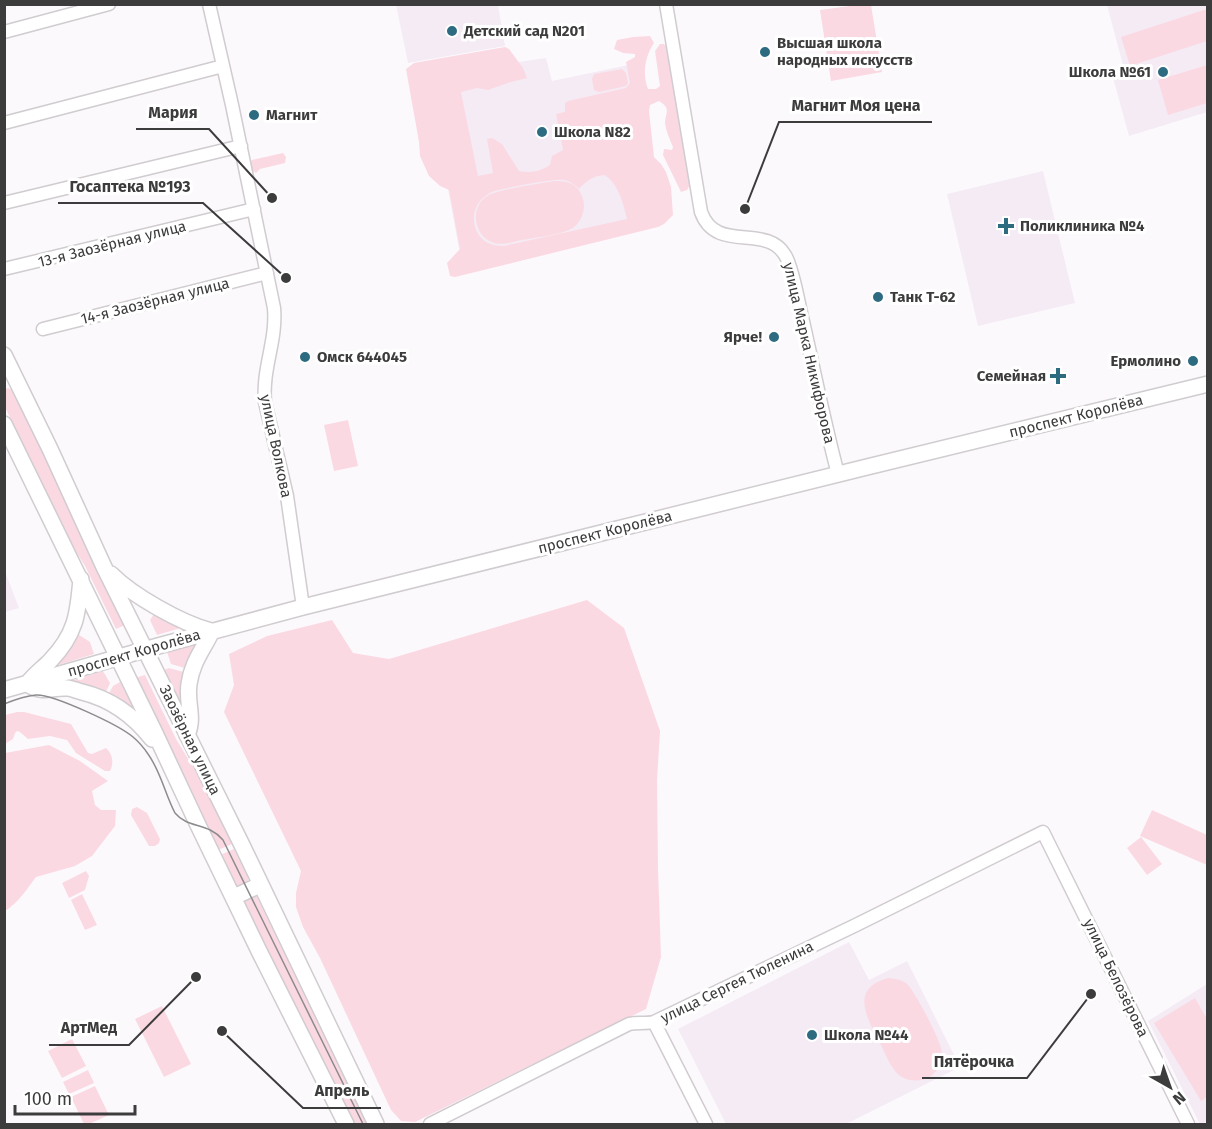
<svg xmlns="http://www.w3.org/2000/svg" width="1212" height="1129" font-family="'Fira Sans',sans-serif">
  <rect width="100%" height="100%" fill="#fcf9fd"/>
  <!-- built -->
  <path fill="#f4ebf5" d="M396,5H498L505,46L408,63Z
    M1107,5H1207V112L1129,136L1112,74L1124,69Z
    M546,58L552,81L638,63L658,223L462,265L427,75Z
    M1043,171L1075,303L978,326L947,194Z
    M5,571L19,608L5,612H4Z
    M849,942L869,980L907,961L960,1067L846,1124H726L678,1029Z
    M1207,984V1124H1200L1148,1021Z"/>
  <!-- green -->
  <path fill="#fbd9e2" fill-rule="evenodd" d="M857,5H871L882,72L831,81L820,10Z
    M1207,9V41L1130,66L1121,37Z
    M650,36L654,43C645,56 642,74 648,89H656L660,86L655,51L660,44H664L666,46L690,185L687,190L681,192L663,155L664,149L672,150L673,147C670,140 666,131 665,123C665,113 672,109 659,101L650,105L649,111L654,157L661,164L666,172L671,187L673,215L664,224L658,227L455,277L450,276L447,263L460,249L449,190L440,186L429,176L420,156L419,142L406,69L414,63L505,47L509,49L523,68L527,78L511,82L488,90L477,88L461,92L478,176L493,173L487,139L492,138L502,144L519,171C532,173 539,172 550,165L552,156L563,150L556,114L565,112V103L568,101L626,88L630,83L626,62L635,57V54L623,53L614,49L617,40L633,37ZM605,175C619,185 623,203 627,219L504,246C497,246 492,245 486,242C471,232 470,209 483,198C486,195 491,192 495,191C506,188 554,178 564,180C570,181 575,185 579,189C587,180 593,176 605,175Z
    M1207,65V103L1168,115L1158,80Z
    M622,69L626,73L628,83L626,86L599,92L594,90L592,79L594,74Z
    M283,153L286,157L285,163L260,169L256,173L253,171L249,164L252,160Z
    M554,181C560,181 566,181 572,184C587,193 588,216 574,227C564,235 531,238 517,241C510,243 502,245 494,243C474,237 469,208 487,196C498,189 539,184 554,181Z
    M8,388L12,390L15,394L125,625L116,629L85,566L73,547L5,407V389Z
    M348,420L358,466L334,471L324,425Z
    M587,600L624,628L660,731L657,780L658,868L661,957L646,1009L415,1122L401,1121L391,1110L320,958L303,927L296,907V893L301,871L224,712L234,685L229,654L267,636L332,620L353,653L389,659Z
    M156,611L184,627L157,635L150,620Z
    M76,633L90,642L94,654L45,669Z
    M201,642L188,669L171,664L167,652Z
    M169,668L187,673L184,713L164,670Z
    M103,671L110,683L105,694L63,683Z
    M145,675L176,739L198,775L232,844L218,850L135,678Z
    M120,682L137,715L108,695L113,686Z
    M17,712H24L71,724L88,753L92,754L106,748C113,754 114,764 110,771H105L76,753L67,740L50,736L28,739L20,732L17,731L15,733L13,739L5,744V715Z
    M49,745L80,761L108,781L92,791L95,805L101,810H116L115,826L92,856L75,866L36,877C27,889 18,903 5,911V753Z
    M137,807L147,813L160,839L159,843L155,846H149L131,815L132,809Z
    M1152,810L1207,835V865L1140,836Z
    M1141,837L1162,864L1147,875L1127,848Z
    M234,849L248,878V883C243,886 240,889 234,885L220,855Z
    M86,871L89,876L85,890L69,898L62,883Z
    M82,894L97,925L85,930L71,900Z
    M253,895L257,897L368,1124H353L243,903L244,900Z
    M888,978C895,979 900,979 906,983C914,989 941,1041 942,1052C943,1061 938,1071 931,1076C922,1082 910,1082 900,1076C891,1069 886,1055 881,1045C868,1020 848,989 888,978Z
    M1195,998L1207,1019V1097L1201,1101L1154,1023Z
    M162,1006L191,1064L164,1077L135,1019Z
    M72,1039L86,1066L62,1078L48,1051Z
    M88,1070L94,1083L69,1094L63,1082Z
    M95,1086L109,1115L89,1124H84L71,1097Z"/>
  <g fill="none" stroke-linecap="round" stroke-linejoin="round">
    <defs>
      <path id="minor" d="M209,4L232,105L274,308C277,341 262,368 265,402L287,496L303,607
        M666,4L701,212C716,254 766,223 785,255C793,268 798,301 802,317C814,369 824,422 838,474
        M4,32L109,4
        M4,123L223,66
        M4,203L241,146
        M4,269L254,209
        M43,329L267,273
        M654,1022L706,1124
        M430,1124L629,1024C637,1022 645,1024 654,1022L856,925L1043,832L1188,1124"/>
      <path id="major" d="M4,355L50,449L104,567L241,843L376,1124
        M4,424L155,733L198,825L260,953L346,1124
        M111,574C133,596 181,623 211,631
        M27,684C44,694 50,687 68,688C73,689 78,691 82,692C111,699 134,716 152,739
        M27,684C34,675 42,669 50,661C76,634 78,614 81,579
        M4,690L158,646L303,607L867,467L1208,384
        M187,735C195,717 186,703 189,684C192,662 203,650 212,631
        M234,897L260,885"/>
    </defs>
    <!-- minor casing -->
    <use href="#minor" stroke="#d0ccd0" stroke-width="15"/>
    <!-- major casing -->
    <use href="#major" stroke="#d0ccd0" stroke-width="18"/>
    <!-- minor -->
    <use href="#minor" stroke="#fff" stroke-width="12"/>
    <!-- major -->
    <use href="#major" stroke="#fff" stroke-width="15"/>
    <!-- tram -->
    <path stroke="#8d8b8e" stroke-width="1.5" d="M4,704C14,700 25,696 36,695C53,694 119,725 133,737C139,742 144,748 148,754C161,772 165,794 175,813C188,829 208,822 223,840L363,1124"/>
  </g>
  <!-- markers -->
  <g fill="#2d6b81" stroke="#fff" stroke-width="2">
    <circle cx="452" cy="31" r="6"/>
    <circle cx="765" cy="52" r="6"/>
    <circle cx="1163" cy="72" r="6"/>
    <circle cx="254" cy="115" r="6"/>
    <circle cx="542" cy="132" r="6"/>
    <path d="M1003 217h6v6h6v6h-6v6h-6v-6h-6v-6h6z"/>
    <circle cx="878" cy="297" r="6"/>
    <circle cx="774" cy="337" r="6"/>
    <circle cx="305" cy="357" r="6"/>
    <circle cx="1193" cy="361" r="6"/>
    <path d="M1055 367h6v6h6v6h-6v6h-6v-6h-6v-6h6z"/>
    <circle cx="812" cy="1035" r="6"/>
  </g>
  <g text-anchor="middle" stroke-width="6" stroke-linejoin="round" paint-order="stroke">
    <!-- poi labels -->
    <g font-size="15" font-weight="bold" fill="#3d3c3d" stroke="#fff" text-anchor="start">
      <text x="464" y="36">Детский сад N201</text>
      <text x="777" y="48">Высшая школа<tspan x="777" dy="17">народных искусств</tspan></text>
      <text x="1151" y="77" text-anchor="end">Школа №61</text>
      <text x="266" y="120">Магнит</text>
      <text x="554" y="137">Школа N82</text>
      <text x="1020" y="231">Поликлиника №4</text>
      <text x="890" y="302">Танк Т-62</text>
      <text x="762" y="342" text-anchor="end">Ярче!</text>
      <text x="317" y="362">Омск 644045</text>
      <text x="1181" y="366" text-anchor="end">Ермолино</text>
      <text x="1046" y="381" text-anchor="end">Семейная</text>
      <text x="824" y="1040">Школа №44</text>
    </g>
    <!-- street labels -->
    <g font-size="15" fill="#3d3c3d" stroke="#fff">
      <text transform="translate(112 244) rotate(-14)" y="5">13-я Заозёрная улица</text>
      <text transform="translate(155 301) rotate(-14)" y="5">14-я Заозёрная улица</text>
      <text transform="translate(809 353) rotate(77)" y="5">улица Марка Никифорова</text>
      <text transform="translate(1076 416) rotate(-14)" y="5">проспект Королёва</text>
      <text transform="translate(276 446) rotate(78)" y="5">улица Волкова</text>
      <text transform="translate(605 532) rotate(-14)" y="5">проспект Королёва</text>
      <text transform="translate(134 653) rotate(-16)" y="5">проспект Королёва</text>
      <text transform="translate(190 740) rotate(64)" y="5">Заозёрная улица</text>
      <text transform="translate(1116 978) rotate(64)" y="5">улица Белозёрова</text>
      <text transform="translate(737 982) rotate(-26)" y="5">улица Сергея Тюленина</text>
    </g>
  </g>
  <!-- callouts -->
  <path fill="none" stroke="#3d3c3d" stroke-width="2" d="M745 209L779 122H932M272 198L209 129H136M286 278L203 203H58M196 977L129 1045H49M1091 994L1027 1078H922M222 1031L303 1108H381"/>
  <g fill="#3d3c3d" stroke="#fff" stroke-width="2">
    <circle cx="745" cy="209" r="6"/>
    <circle cx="272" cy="198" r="6"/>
    <circle cx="286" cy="278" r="6"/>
    <circle cx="196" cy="977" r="6"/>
    <circle cx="1091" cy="994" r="6"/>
    <circle cx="222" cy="1031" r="6"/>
  </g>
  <g font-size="16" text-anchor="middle" font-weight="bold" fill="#3d3c3d" stroke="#fff" stroke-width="6" stroke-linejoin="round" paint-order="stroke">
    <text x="856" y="111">Магнит Моя цена</text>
    <text x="173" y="118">Мария</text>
    <text x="130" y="192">Госаптека №193</text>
    <text x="89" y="1033">АртМед</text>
    <text x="974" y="1067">Пятёрочка</text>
    <text x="342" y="1096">Апрель</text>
  </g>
  <!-- border -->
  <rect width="1212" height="1129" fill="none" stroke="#3d3c3d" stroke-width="12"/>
  <!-- north arrow -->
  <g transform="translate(1170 1087) rotate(140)" stroke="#ffffff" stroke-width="4.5" paint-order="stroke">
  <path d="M0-4.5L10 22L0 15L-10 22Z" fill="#3d3c3d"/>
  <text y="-9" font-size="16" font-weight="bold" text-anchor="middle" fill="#3d3c3d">N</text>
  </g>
  <!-- scale -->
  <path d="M15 1105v9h120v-9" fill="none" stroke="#3d3c3d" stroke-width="3"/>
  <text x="24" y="1105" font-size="18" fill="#3d3c3d" stroke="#ffffff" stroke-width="4.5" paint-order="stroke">100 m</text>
</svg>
